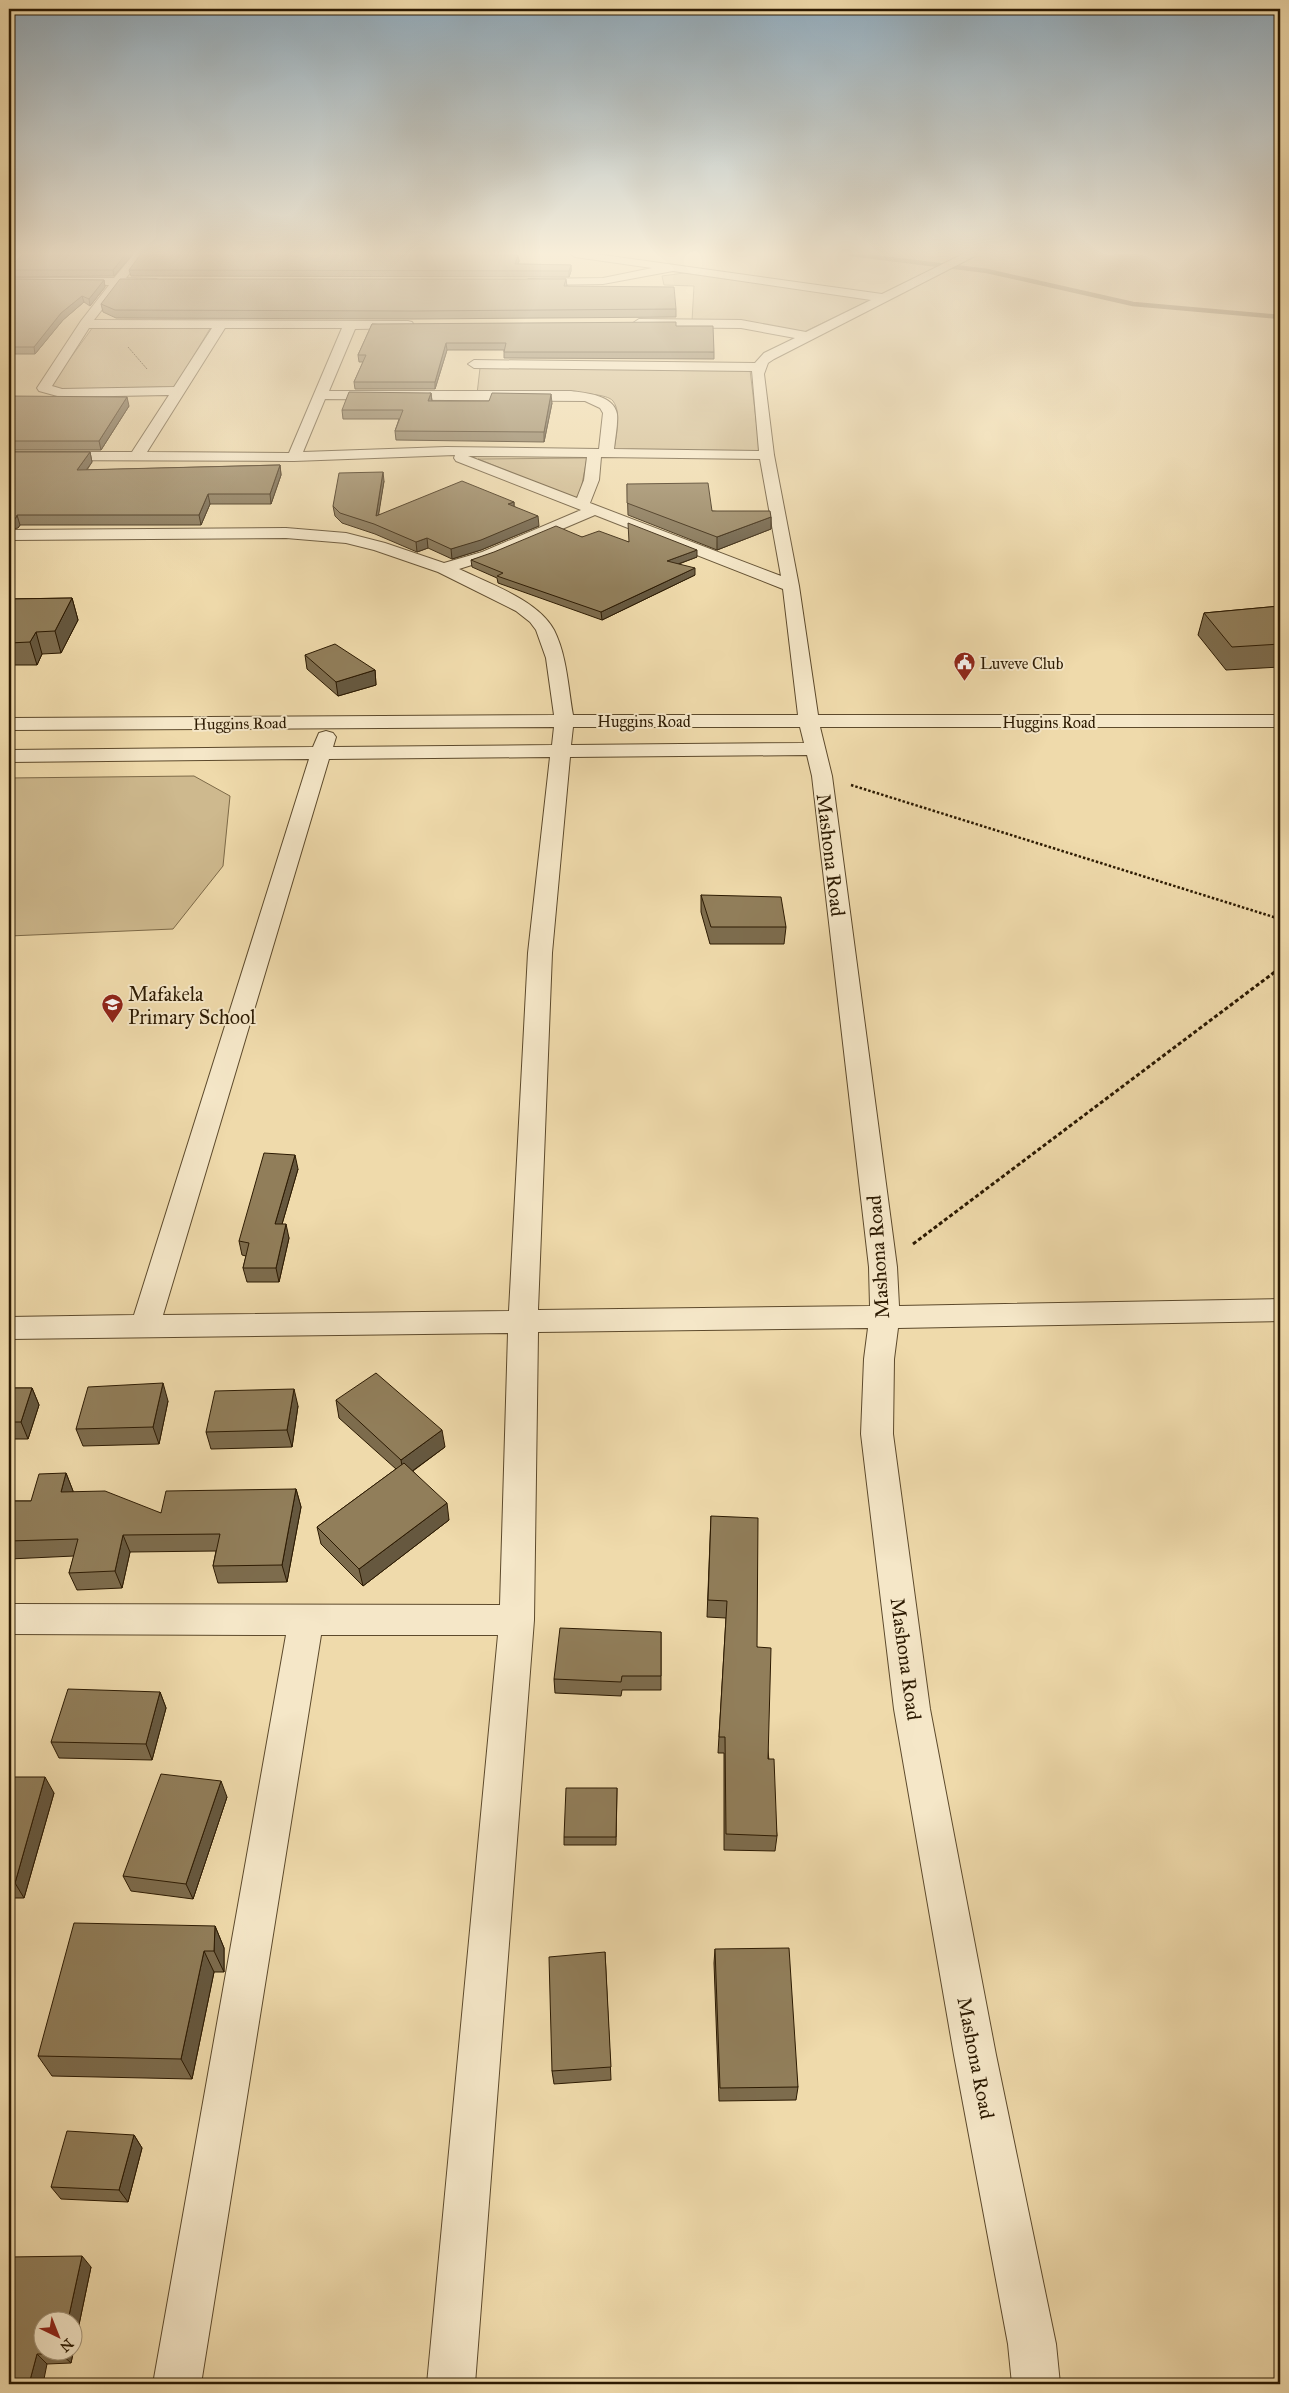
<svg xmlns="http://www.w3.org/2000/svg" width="1289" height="2393" font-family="'IM FELL Great Primer',serif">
  <rect width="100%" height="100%" fill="#efdaab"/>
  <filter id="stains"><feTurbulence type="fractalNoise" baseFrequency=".004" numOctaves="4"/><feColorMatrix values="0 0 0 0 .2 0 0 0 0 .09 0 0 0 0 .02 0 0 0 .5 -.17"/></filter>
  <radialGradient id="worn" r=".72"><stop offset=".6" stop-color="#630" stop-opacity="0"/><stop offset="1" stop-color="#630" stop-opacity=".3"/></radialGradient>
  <!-- green -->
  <path fill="#ceb98e" stroke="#7d6a48" d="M684,273H696L874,298L802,333L692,321L694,286L664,285L662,276Z
    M93,327H211L174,388L63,391L50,386Z
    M480,368L750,370L760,452L614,450C616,436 622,413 613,401C603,387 498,394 477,394Z
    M587,458L579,500L478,459Z
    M194,776L230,796L223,866L173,929L9,936V778Z"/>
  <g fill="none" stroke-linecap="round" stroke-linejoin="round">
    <!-- stream -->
    <path stroke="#796645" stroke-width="4.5" d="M850,254L987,271L1133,304L1280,317"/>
    <defs>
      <path id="minor" d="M17,254H29L13,269L9,270V261Z
        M134,254H145L126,278L156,279L162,282L156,285H121L94,320L408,321L412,322L414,325L412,328L355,329L329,391H571C586,393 614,395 617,414C618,424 615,438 614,449L759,451L752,371L474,368L468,364L474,360L755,363L764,353L795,338L741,328L639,327L633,323L639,319L741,320L806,332L871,300L673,271L603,284L529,285L523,282L529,279L603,278L652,268L575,257L570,254H596L882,294L963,254H976L975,256L774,359L768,363L764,374L774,455L799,586L818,715H1280V727H820L832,776L897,1267L899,1306L1280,1299V1321L898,1328L894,1359L893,1434L930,1709L996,2055L1056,2344L1060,2384H1012L1008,2344L954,2055L894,1709L861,1434L864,1359L868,1328L538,1332L534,1620L475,2384H427L498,1635H321L201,2384H153L286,1635L9,1634V1604L500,1605L508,1333L9,1339V1317L134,1315L309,759L9,762V750L313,747L319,733L326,731L333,733L336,737L333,747L552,745L554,727L9,730V718L554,715L546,658L536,630L530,622L516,611L438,572L374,550L346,543L286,538L9,540V530L286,528L346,533L385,543L444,563L482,552L581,510L456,461L454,458L455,455L294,461L9,460V452H132L169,395L61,397L39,391L37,388L81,321L109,285L9,284V278H114ZM89,328H212L174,387L62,389L52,386ZM225,328H342L289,453L147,452ZM325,399L585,401L600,408L603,413L599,449L446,447L303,452ZM468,456L587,457L584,480L577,498ZM601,457L760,459L781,576L590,503L599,480ZM595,515L783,589L798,715H573C568,687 567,656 554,630C538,600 488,583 459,569L494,558ZM573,727H800L804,743L571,745ZM807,755L812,776L869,1267L870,1306L538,1310L552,953L570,757ZM550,757L528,953L509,1311L163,1315L329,759Z"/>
    </defs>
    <!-- minor casing -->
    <use href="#minor" stroke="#5d4a2c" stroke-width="2"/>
    <!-- path-far2 -->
    <path stroke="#2c1a02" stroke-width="1" stroke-dasharray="2 1" stroke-linecap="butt" d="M128,347L147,369"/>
    <!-- path-far1 -->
    <path stroke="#2c1a02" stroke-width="2.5" stroke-dasharray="2.5 2" stroke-linecap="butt" d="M851,785L1280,919"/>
    <!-- path -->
    <path stroke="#2c1a02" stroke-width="3" stroke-dasharray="4 2.5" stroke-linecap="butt" d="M913,1244L1280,968"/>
    <!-- minor -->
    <use href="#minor" fill="#f5e7c8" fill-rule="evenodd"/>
  </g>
  <!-- wall -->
  <path fill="#7d6c4d" stroke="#2c1a02" d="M23,254H133L114,276L9,277V265L13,264Z
    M483,255H518L519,261L518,264L571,265V271L569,277L131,276L129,270Z
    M9,279L104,280L105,287L90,306L84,302L63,320L35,354H9Z
    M566,279L567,286L676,309V317L414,319L116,318L103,312L101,304Z
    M372,324L714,352V359L504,358V350H447L435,389H355L354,382L363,362H359L358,355Z
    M431,393L432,401L552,403L544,442L396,440L395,431L399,419H343L342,410Z
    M9,396L129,406L101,450H9Z
    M9,452H90L92,462L87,470L280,465L281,475L271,504H210L201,525H20L18,528Z
    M384,481L378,515L514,502V506L539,526L481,550L452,559L428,548L417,552L375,534L342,523L335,516L333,506Z
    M627,484L712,511L771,517V529L717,550L628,515Z
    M582,537L629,542L697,557L679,564L695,575L602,620L498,583L497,578L472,567L471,560Z
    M72,598L78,620L61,653L42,654L37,665H9V599Z
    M1280,606V667L1226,670L1198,635L1204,613Z
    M305,655L375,670L376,685L338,696L307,669Z
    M701,895L786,927L784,944H710L701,912Z
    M298,1169L282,1224L289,1238L279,1282H247L243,1268L246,1256L242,1255L239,1241Z
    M9,1388H32L39,1405L28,1439H9Z
    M336,1400L445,1447L413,1471L449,1520L363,1586L321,1544L317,1527L396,1469L339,1418Z
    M168,1401L159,1444L83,1446L76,1429Z
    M298,1406L292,1447L211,1449L206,1432Z
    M66,1473L73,1491V1492L161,1513L296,1489L301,1507L287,1582L218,1583L213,1566L216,1551L130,1552L122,1588L77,1590L69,1573L74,1556L9,1559V1501H31Z
    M711,1516L757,1647L777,1836L775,1851L724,1850V1753H718L726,1618L707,1617Z
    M661,1632V1690H622L621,1696L555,1693L554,1679Z
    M160,1692L166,1708L152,1760L59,1758L51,1742Z
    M9,1777L54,1793L24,1898H9Z
    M617,1788L616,1845H564V1837Z
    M227,1797L193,1899L131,1891L123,1876Z
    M215,1926L224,1948V1972H214L192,2079L52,2076L38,2056Z
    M715,1949L798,2087L796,2100L719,2101L714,1963Z
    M605,1952L611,2080L554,2084L552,2071Z
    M134,2135L142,2148L128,2202L61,2199L51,2187Z
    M91,2267L71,2363L47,2364L9,2384Z"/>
  <!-- shaded-wall -->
  <path fill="#66583f" stroke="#2c1a02" d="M9,254H15L9,259Z
    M126,254H133L114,276L113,270Z
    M518,255L519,261L515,271V264Z
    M571,265V271L569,277V271Z
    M104,280L105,287L90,306L89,299Z
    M82,296L84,302L63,320L35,354L34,347L61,313Z
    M446,343L447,350L435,389V382Z
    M431,393L432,402L428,401Z
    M551,394L552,403L544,442V432Z
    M127,397L129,406L101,450L99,441Z
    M90,452L92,462L79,480L77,470Z
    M280,465L281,475L271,504L270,494Z
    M383,472L384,481L377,525L376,516Z
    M208,494L210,504L201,525L199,515Z
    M514,502V511L508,504Z
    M17,515L20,525L18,528L9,530V519Z
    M538,516L539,526L481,550L452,559L451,549Z
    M771,517V529L717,550V537Z
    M427,538L428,548L417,552L416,542Z
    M697,550V557L667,568V561Z
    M695,568V575L602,620L601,612Z
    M72,598L78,620L61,653L55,631Z
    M36,632L42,654L37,665L30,642Z
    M375,670L376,685L338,696L336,682Z
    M295,1155L298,1169L278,1238L275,1224Z
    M9,1177L12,1187L9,1196Z
    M286,1224L289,1238L279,1282L276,1268Z
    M163,1383L168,1401L159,1444L153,1427Z
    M32,1388L39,1405L28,1439L21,1422Z
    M294,1389L298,1406L292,1447L287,1430Z
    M442,1430L445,1447L404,1477L401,1460Z
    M66,1473L73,1491L68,1510L61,1492Z
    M296,1489L301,1507L287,1582L282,1565Z
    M447,1503L449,1520L363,1586L359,1569Z
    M123,1535L130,1552L122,1588L115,1571Z
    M160,1692L166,1708L152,1760L146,1744Z
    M45,1777L54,1793L24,1898L15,1883Z
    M221,1781L227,1797L193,1899L186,1884Z
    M215,1926L224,1948V1972L214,1951Z
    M204,1951L214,1972L192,2079L181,2059Z
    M134,2135L142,2148L128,2202L119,2190Z
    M82,2256L91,2267L71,2363L61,2354L62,2350H72V2320H68Z
    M37,2354L47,2364L43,2384H29Z"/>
  <!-- building -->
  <path fill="#917e5a" stroke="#2c1a02" d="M23,254H126L113,270H9V265L13,264Z
    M141,254H481V255H518L515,264L571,265L569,271L129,270Z
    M9,279L104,280L89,299L82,296L61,313L34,347H9Z
    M120,279H566L564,286L674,287L676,309L413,311L115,310L101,304Z
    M676,322V326H713L714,352H504L506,343H446L435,382H354L366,355H358L372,324Z
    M349,392L431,393L428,401H489L492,393L551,394L544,432L395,431L403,410H342Z
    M9,396L127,397L99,441H9Z
    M9,452H90L77,470L280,465L270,494H208L199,515H17L16,518L9,519Z
    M383,472L376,516L462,481L514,502L508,504L538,516L481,540L451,549L427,538L416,542L374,524L340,513L333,506L339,473Z
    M708,483L712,511H770L771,517L717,537L627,503V484Z
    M628,523L697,550L667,561L695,568L601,612L497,576L503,573L471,560L494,552L556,526L582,537L599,531L629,542Z
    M72,598L55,631L36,632L30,642L9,643V599Z
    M1280,606V644L1232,647L1204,613Z
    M335,644L375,670L336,682L305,655Z
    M701,895L781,897L786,927H711Z
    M264,1153L295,1155L275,1224H286L276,1268H243L249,1243L239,1241Z
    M376,1373L442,1430L401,1460L336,1400Z
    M163,1383L153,1427L76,1429L88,1387Z
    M9,1388H32L21,1422H9Z
    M294,1389L287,1430L206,1432L215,1391Z
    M404,1463L447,1503L359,1569L317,1527Z
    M66,1473L61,1492L105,1491L161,1513L166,1491L296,1489L282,1565L213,1566L220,1534L123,1535L115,1571L69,1573L78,1539L9,1541V1501H31L39,1474Z
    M711,1516L758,1518L757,1647L771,1648L768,1759H774L777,1836L726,1834L725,1737H719L727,1601L708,1600Z
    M560,1628L661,1632V1676H622L621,1682L554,1679Z
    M68,1689L160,1692L146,1744L51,1742Z
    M161,1774L221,1781L186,1884L123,1876Z
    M9,1777H45L15,1883H9Z
    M566,1788H617L616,1837H564Z
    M74,1923L215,1926L214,1951H204L181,2059L38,2056Z
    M789,1948L798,2087L720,2088L715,1949Z
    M605,1952L611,2067L552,2071L549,1957Z
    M67,2131L134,2135L119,2190L51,2187Z
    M82,2256L68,2320H42V2350H62L61,2354H37L29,2384H9V2257Z"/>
  <!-- sky -->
  <linearGradient id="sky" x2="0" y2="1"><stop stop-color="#90a9b9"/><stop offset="0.43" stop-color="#f8eed9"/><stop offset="1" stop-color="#f8eed9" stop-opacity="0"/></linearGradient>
  <rect width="1289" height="589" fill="url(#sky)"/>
  <!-- icons -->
  <defs>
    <symbol id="civic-pin" viewBox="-11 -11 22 30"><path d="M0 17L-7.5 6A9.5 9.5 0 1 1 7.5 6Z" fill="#8f2418" stroke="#f5e7c8"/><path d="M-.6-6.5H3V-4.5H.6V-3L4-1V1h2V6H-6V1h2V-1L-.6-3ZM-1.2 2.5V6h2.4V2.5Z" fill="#fff"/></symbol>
    <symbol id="school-pin" viewBox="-11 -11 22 30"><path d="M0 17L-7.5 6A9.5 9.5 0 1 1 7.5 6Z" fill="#8f2418" stroke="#f5e7c8"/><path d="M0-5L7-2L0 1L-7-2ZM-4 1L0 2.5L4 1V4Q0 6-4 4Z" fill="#fff"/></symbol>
  </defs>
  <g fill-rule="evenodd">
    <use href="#civic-pin" x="952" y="650" width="25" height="34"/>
    <use href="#school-pin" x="100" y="992" width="25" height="34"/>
  </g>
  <g text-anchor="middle" stroke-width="4" stroke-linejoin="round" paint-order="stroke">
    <!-- far-poi labels -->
    <g font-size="16" fill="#2c1a02" stroke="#f5e7c8" text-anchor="start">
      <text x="980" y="669">Luveve Club</text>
    </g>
    <!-- far-street labels -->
    <g font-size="16" fill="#2c1a02" stroke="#f5e7c8">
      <text x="644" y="727">Huggins Road</text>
      <text x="1049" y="728">Huggins Road</text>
      <text transform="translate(240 723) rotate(-1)" y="6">Huggins Road</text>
    </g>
    <!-- street labels -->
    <g font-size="20" fill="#2c1a02" stroke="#f5e7c8">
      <text transform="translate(831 855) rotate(83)" y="7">Mashona Road</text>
      <text transform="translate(878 1257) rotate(-94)" y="7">Mashona Road</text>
      <text transform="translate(906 1659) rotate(82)" y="7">Mashona Road</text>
      <text transform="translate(976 2058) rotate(79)" y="7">Mashona Road</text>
    </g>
    <!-- poi labels -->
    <g font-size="20" fill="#2c1a02" stroke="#f5e7c8" text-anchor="start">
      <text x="128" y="1001">Mafakela<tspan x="128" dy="23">Primary School</tspan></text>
    </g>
  </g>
  <!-- margin -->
  <rect width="1289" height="2393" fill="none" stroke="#efdaab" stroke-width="30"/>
  <rect x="10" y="10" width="1269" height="2373" fill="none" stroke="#2c1a02" stroke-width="2.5"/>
  <rect x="15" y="15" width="1259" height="2363" fill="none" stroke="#2c1a02"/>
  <!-- north arrow -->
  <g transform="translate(58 2336) rotate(137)"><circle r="24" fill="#f5e7c8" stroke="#a59579"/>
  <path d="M0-4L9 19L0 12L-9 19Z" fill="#8f2418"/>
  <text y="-8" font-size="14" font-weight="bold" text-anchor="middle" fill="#2c1a02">N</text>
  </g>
  <rect width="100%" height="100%" filter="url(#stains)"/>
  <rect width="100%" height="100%" fill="url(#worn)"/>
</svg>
